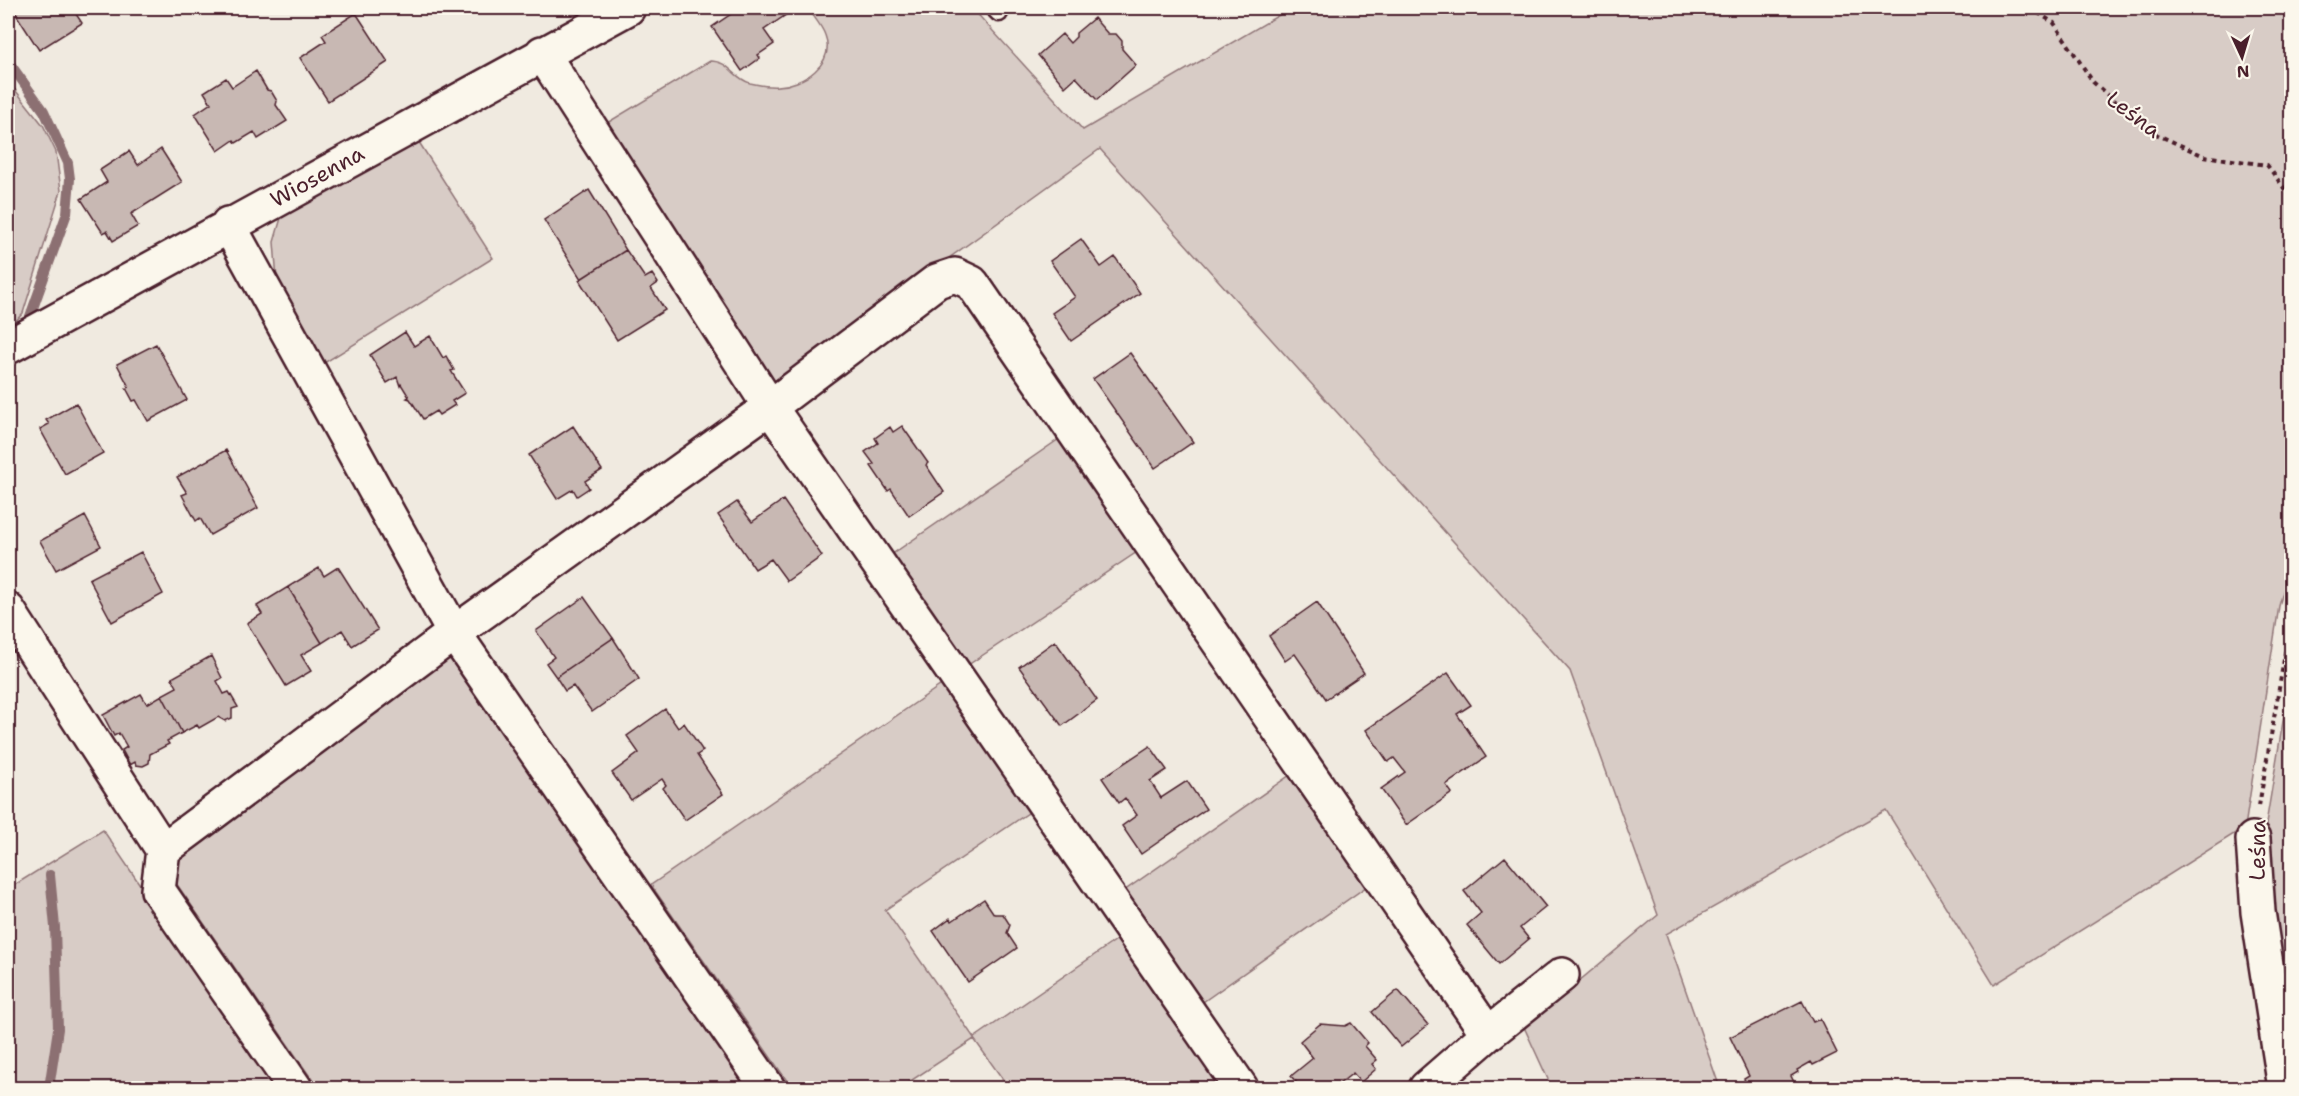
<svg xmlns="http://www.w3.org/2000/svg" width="2299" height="1096" font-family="'Shantell Sans',sans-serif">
  <rect width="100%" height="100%" fill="#f0eae0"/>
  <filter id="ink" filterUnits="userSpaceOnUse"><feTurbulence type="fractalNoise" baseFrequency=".0167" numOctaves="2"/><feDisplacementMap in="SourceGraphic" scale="12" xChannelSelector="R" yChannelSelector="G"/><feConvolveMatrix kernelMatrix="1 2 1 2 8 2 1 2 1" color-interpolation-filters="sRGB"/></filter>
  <g filter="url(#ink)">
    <!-- green -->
    <path fill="#d8ccc6" stroke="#917678" stroke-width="1.5" d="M808,8H972L1083,130L1291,8H2291V564L2279,606L2245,827L1994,985L1886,810L1666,934L1720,1088H1552L1524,1027L1658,915L1570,671L1100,149L773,385L607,123L710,61C730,61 733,78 750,83C759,85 770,87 778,86C803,85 836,64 825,35C822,26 813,16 808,8Z
      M8,81L43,125L56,152L61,191L23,313L8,329Z
      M417,139L493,258L321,365L277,280L274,242L283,211Z
      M1062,437L1140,550L968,665L891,555Z
      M444,658L458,659L753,1088H318L151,847L153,834Z
      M2291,673V1073L2263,842Z
      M947,681L1034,809L885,910L974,1038L1122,936L1226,1088H1009L974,1039L900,1088H792L651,885Z
      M1293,773L1370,884L1200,1004L1124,891Z
      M103,830L278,1088H8V889Z"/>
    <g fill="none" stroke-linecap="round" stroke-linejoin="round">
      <!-- stream -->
      <path stroke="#8c6f72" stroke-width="10" d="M8,61L44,111L68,163L70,179L67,213L28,322
        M49,1088L58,1029L55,927L50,875"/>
    </g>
    <!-- building -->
    <path fill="#c8b8b3" stroke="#4a1f2b" stroke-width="1.5" d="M12,8H72L82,23L39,50Z
      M740,8H796L764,30L774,44L758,55L760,58L742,71L712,27Z
      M356,13L388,62L328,101L300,58L326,41L322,35Z
      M1094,18L1108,34H1116L1122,41V49L1136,65L1097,100L1076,77L1065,87L1038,55L1062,34L1070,43L1076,37V33Z
      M256,71L267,90L271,91L277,101L276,105L287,121L258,139L254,132L236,143L234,140L218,151L195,114L211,103L204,92L226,78L232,87Z
      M161,149L182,182L131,214L138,226L113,241L107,231L103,233L81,199L107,182L100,170L129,151L138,165Z
      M589,190L626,250L581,279L544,220Z
      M1081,239L1101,267L1115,257L1140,293L1071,341L1052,313L1075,297L1050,261Z
      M626,250L645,278L652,274L658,283L651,288L665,310L617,340L579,280Z
      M405,332L414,346L430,336L443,358L446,356L454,370L451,371L465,393L452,401L455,405L439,415L436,411L423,419L410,399L407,398L409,397L401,384L400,386L397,377L387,383L370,355Z
      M156,344L187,400L148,421L136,400L133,401L126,388L129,387L117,364Z
      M1130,353L1193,442L1155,468L1093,379Z
      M76,403L103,453L65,474L40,429L49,424L46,420Z
      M573,426L602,470L585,481L589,488L577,496L573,489L557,499L529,455Z
      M902,426L928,463L926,465L944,492L909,516L891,489L888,491L871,466L874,464L865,452L878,443L875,438L890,427L893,432Z
      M226,450L258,508L210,535L200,518L196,521L182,495L187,493L177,477Z
      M783,500L822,556L787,581L771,559L755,569L718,515L737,502L752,522Z
      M85,516L101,546L56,570L40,541Z
      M141,552L163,594L112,622L89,579Z
      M338,567L378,630L352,646L342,630L322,643L288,587L319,568L324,576Z
      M288,587L322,643L301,655L311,671L286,686L247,623L262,614L257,606Z
      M584,597L613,638L556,677L546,663L554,657L536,631Z
      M1317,602L1364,673L1326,699L1295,654L1285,661L1269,636Z
      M613,638L639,679L592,712L573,686L565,691L556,677Z
      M1055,641L1097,700L1062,726L1019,667Z
      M211,656L222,678L217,681L224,694L229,692L238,707L232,709V718L225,721L218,717L199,728L197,725L182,733L162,695L177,687L172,678Z
      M1448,673L1471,705L1457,714L1486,757L1446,785L1452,793L1406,825L1381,789L1405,772L1394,758L1388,762L1366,730Z
      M141,694L147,704L162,695L182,733L167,741L169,744L150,754L149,763L143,766L136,765L135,762L130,765L122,750L127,747L119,733L114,736L103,715Z
      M665,709L678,728L684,723L703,751L697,755L723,794L685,820L663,788L666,785L662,779L631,800L612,773L639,753L627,736Z
      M1150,746L1167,770L1150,781L1161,798L1187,781L1206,809L1141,854L1122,826L1137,815L1125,798L1119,803L1102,778Z
      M1505,857L1546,907L1520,928L1529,939L1499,964L1467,925L1481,913L1464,891Z
      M984,899L994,914H1003L1010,925L1007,933L1017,948L968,982L933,931L950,918L952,921Z
      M1398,990L1428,1025L1401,1047L1372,1012Z
      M1802,1001L1813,1022L1820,1019L1837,1053L1813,1065L1811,1062L1797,1070L1798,1072L1791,1076L1797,1088H1749L1744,1079L1749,1076L1730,1037Z
      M1351,1023L1368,1043L1365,1046L1377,1060L1372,1064L1376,1069L1361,1082L1353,1073L1334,1088H1301L1291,1076L1313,1058L1300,1041L1320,1024L1345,1026Z"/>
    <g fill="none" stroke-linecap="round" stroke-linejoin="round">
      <defs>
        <path id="service" d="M994,8L999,13"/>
        <path id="minor" d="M542,53L770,407L1241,1088
          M228,224L454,633L768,1088
          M8,347L628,8
          M8,610L163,850L158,890L295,1088
          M2253,839L2258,912L2285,1088
          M163,850L454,633L770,407L937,281L955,275L972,283L1488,1034
          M1426,1088L1488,1034L1562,975"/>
      </defs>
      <!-- service casing -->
      <use href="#service" stroke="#4a1f2b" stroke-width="21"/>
      <!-- minor casing -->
      <use href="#minor" stroke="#4a1f2b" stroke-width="38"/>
      <!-- path -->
      <path stroke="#4a1f2b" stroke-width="4" stroke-dasharray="4.5 4.5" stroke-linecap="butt" d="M2030,8L2054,23L2093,82L2147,130L2204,156L2267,165L2292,199
        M2259,806L2292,612"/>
      <!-- service -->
      <use href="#service" stroke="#fbf7ec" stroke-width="16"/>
      <!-- minor -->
      <use href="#minor" stroke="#fbf7ec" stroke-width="33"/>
    </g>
  </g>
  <g text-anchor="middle" stroke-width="4.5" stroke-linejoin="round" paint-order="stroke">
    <!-- street labels -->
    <g font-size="22" fill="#4a1f2b" stroke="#fbf7ec">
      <text transform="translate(2134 114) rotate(37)" y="8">Leśna</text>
      <text transform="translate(317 176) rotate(-29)" y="8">Wiosenna</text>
      <text transform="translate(2257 850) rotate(-89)" y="8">Leśna</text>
    </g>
  </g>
  <!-- margin -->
  <rect width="2299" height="1096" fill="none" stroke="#fbf7ec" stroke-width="30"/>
  <rect x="15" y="15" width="2269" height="1066" fill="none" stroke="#4a1f2b" stroke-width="2" filter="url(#ink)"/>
  <!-- north arrow -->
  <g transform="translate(2242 57) rotate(176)" stroke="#fbf7ec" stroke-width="4.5" paint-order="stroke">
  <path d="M0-4.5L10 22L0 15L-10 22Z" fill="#4a1f2b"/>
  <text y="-9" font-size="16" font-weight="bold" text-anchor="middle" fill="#4a1f2b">N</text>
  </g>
</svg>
